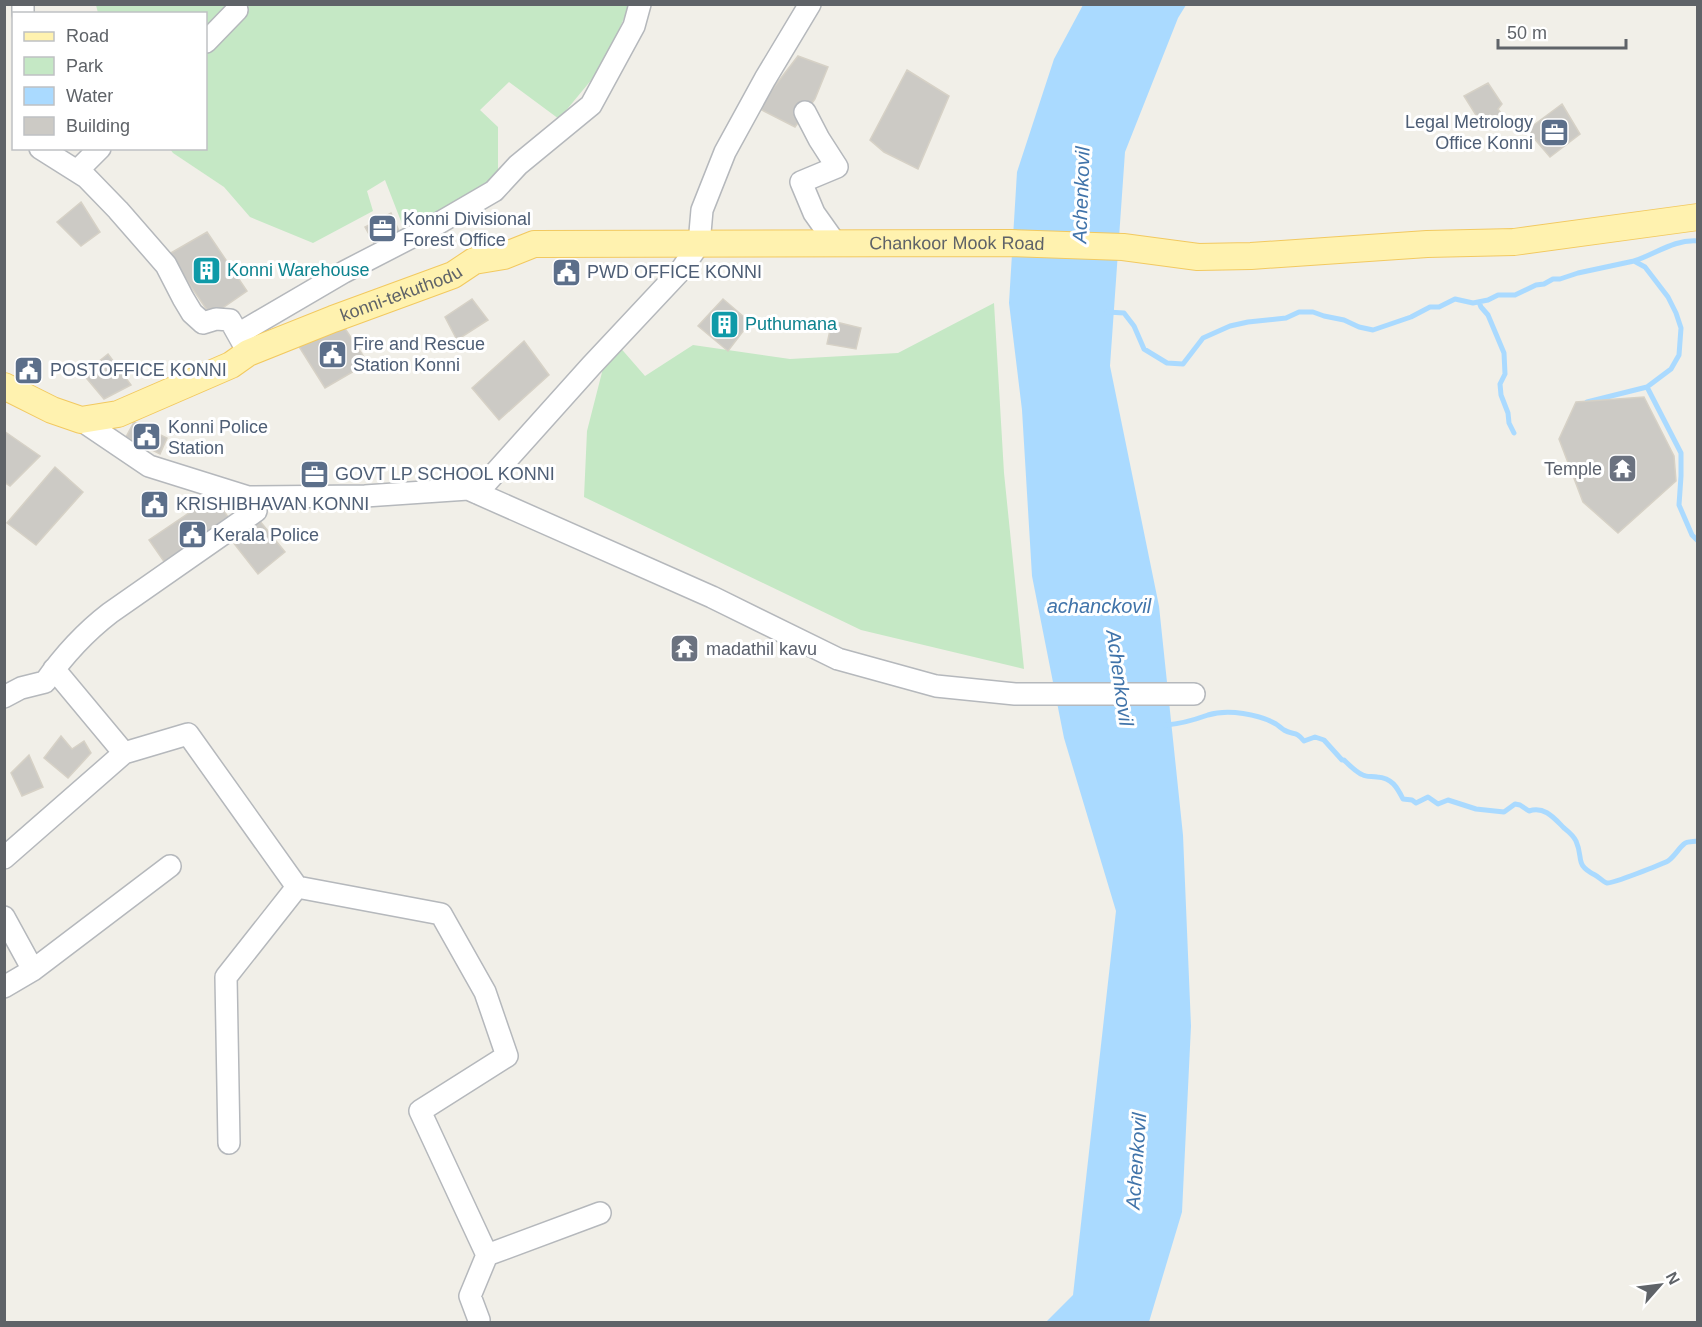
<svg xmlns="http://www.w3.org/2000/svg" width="1702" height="1327" font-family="Arial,sans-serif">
  <rect width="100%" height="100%" fill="#f1efe8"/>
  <!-- green -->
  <path fill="#c5e8c5" d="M96,5H630L602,67L559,119L509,82L480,110L498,127V177L481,196L404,229L385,180L367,191L373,211L313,243L250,217L224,187L173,153L170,149L206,148V14L98,13Z
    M994,303L1004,473L1024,669L861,630L584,497L587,431L611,337L645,376L693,345L790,359L898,353Z"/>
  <!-- water -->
  <path fill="#aadaff" d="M1083,5H1186L1178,18L1125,152L1110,366L1159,606L1183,835L1191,1026L1182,1212L1149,1322H1046L1073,1295L1116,911L1064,738L1032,576L1022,410L1009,303L1017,172L1054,59Z"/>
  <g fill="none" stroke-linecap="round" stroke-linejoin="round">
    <!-- stream -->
    <path stroke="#aadaff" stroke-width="5" d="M1634,261C1656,254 1674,239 1698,241
      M1479,302L1481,307L1488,315L1504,353L1505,374L1500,384L1501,395L1508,413L1509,423L1514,433
      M1107,312L1124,313L1134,326L1144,349L1167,363L1183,364L1203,338L1230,326L1248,322L1286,318L1299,312H1313L1324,316L1344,320L1359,327L1373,330L1411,317L1430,307H1439L1455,299L1473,303L1488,300L1498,295H1515L1536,285L1544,284L1553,279H1560L1578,273L1634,261L1645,267L1668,297L1676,313L1681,328L1679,355L1671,369L1647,387L1587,402
      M1647,387L1681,453V476L1679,505L1692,535L1698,541
      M1166,725C1181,724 1194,720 1208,715C1228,709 1259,714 1276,724C1279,726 1281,728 1284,730C1294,736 1295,730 1304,741L1315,737L1324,740L1342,760H1344C1349,765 1357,773 1363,775C1366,777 1373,776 1377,777C1392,778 1397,787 1403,799L1412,800L1416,803L1428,797L1438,804L1448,800L1476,809L1504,812L1515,804L1520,805L1529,811C1545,806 1554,818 1564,828C1569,832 1573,835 1576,841C1584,859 1574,864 1595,875C1599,877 1603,882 1607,883C1612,884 1662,864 1668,861C1675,856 1678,849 1684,844C1687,841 1693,842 1698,841"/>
  </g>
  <!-- building -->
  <path fill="#cccac5" stroke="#d6d1c6" stroke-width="1.5" d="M798,56L828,67L815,99L795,127L758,108Z
    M907,70L949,96L918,169L884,152L870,140Z
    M1488,83L1502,104L1498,109L1504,117L1491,124L1485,116L1479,120L1464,96Z
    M1562,104L1580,134L1550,157L1527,130Z
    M81,202L100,232L81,246L57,222Z
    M391,213L399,231L375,245L365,227Z
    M207,232L247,291L211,316L169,254Z
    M472,299L488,320L457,340L445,317Z
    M723,299L750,322L728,351L698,326Z
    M340,321L368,363L325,388L298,345Z
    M832,321L861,328L856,349L827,344Z
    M524,341L549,375L499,420L472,388Z
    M108,354L131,385L104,399L83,374Z
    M1644,397L1674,456L1676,481L1618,533L1583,502L1559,439L1576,402Z
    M134,422L167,438L160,454L126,437Z
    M4,431L40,456L10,486L4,482Z
    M55,467L83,492L36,545L7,523Z
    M214,496L236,529L172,573L149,540Z
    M259,520L285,552L258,574L232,541Z
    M61,736L72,749L84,741L91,753L68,778L44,758Z
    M29,755L43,787L22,796L11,773Z"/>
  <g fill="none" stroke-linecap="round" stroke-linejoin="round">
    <defs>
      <path id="minor" d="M23,14V4
        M206,42L237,10
        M805,112L819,139L837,167L801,182L814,213L836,244
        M40,148L86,177L118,210L166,265L183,298L192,313L203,323L216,319L230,320L244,345
        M77,171L100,148
        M238,334L344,272L439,223L494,191L518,165L591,105L634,26L640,4
        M81,420L149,466L248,497L365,496L468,489L712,597L838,659L936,686L1015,694H1194
        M477,493L591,366L681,270L699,244L702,210L725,152L765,79L810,4
        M4,697L21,688L45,682C64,655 84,633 110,613L256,511
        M124,753L188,734L297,887L226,977L229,1143
        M4,858L124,753L54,669
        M297,887L441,914L485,992L507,1056L420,1111L487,1255L470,1296L479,1320
        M4,917L33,970L170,866
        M4,987L33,970
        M487,1255L600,1213"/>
      <g id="major">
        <path id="s1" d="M4,386L52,410L81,420L118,414L231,365L248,353L333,319L453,275L474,261L504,256L534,244L1011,243L1123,247L1198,257L1251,256L1427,244L1514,242L1698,217"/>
      </g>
    </defs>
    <!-- minor casing -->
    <use href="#minor" stroke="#b5b8bc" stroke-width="24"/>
    <!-- major casing -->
    <use href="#major" stroke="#f2c960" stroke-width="28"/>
    <!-- minor -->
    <use href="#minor" stroke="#fff" stroke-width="21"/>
    <!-- major -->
    <use href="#major" stroke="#fff2af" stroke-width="26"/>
  </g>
  <!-- icons -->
  <defs>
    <symbol id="office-square" viewBox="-11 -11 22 22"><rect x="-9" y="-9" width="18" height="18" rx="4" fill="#5c6f8a" stroke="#fff"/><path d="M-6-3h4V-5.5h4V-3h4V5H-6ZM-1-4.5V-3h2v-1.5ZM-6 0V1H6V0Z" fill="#fff"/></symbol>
    <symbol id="building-square" viewBox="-11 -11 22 22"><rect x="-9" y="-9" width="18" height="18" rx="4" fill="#0f9aa8" stroke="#fff"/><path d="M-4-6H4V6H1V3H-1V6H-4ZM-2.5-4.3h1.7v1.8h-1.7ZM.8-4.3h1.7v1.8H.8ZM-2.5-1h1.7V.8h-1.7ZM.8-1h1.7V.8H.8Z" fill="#fff"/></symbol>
    <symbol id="civic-square" viewBox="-11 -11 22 22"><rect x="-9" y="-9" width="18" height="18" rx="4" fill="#5c6f8a" stroke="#fff"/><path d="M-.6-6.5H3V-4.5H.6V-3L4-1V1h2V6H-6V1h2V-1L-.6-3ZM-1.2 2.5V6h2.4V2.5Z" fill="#fff"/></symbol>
    <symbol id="temple-square" viewBox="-11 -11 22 22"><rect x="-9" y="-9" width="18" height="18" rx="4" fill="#6b7280" stroke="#fff"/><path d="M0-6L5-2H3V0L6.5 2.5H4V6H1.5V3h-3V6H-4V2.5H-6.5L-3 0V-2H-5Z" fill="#fff"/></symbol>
  </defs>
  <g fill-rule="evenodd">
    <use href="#office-square" x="1538" y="116" width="33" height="33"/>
    <use href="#office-square" x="366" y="212" width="33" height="33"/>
    <use href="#building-square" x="190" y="254" width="33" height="33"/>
    <use href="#civic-square" x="550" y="256" width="33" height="33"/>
    <use href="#building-square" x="708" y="308" width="33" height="33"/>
    <use href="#civic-square" x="316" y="338" width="33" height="33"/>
    <use href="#civic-square" x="12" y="354" width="33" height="33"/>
    <use href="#civic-square" x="130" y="420" width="33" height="33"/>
    <use href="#temple-square" x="1606" y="452" width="33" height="33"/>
    <use href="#office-square" x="298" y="458" width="33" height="33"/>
    <use href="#civic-square" x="138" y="488" width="33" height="33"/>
    <use href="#civic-square" x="176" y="518" width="33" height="33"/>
    <use href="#temple-square" x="668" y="632" width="33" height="33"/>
  </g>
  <g text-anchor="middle" stroke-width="6" stroke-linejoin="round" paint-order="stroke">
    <!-- service labels -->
    <g font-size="18" fill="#4e5e75" stroke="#fff" text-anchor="start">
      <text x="1533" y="128" text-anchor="end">Legal Metrology<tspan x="1533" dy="21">Office Konni</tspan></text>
      <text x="403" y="225">Konni Divisional<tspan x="403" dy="21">Forest Office</tspan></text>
      <text x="587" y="278">PWD OFFICE KONNI</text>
      <text x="353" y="350">Fire and Rescue<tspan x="353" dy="21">Station Konni</tspan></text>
      <text x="50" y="376">POSTOFFICE KONNI</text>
      <text x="168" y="433">Konni Police<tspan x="168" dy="21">Station</tspan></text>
      <text x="335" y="480">GOVT LP SCHOOL KONNI</text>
      <text x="176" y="510">KRISHIBHAVAN KONNI</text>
      <text x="213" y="541">Kerala Police</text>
    </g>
    <!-- street labels -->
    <g font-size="18" fill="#5f6368" stroke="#fff">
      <text dy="6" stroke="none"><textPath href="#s1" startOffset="996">Chankoor Mook Road</textPath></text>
      <text dy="6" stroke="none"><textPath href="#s1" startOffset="430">konni-tekuthodu</textPath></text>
    </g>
    <!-- culture labels -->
    <g font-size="18" fill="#0d838f" stroke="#fff" text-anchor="start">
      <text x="227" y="276">Konni Warehouse</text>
      <text x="745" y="330">Puthumana</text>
    </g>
    <!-- worship labels -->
    <g font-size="18" fill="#5b616d" stroke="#fff" text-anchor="end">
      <text x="1602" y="475">Temple</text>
      <text x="706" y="655" text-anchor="start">madathil kavu</text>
    </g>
    <!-- water labels -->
    <g font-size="20" font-style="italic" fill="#4174aa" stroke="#fff">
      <text transform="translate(1081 195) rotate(-88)" y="7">Achenkovil</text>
      <text x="1099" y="613">achanckovil</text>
      <text transform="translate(1120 678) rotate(82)" y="7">Achenkovil</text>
      <text transform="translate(1136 1161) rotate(-86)" y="7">Achenkovil</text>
    </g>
  </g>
  <!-- border -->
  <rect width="1702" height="1327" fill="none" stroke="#5f6368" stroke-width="12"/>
  <!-- legend -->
  <rect x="12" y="12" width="195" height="138" fill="#ffffff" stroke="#bfc1c3" stroke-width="1.5"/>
  <rect x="24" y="32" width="30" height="9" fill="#fff2af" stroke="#bfc1c3" stroke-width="1.5"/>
  <text x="66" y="42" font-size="18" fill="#5f6368">Road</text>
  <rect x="24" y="57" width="30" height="18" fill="#c5e8c5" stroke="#bfc1c3" stroke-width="1.5"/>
  <text x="66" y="72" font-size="18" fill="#5f6368">Park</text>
  <rect x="24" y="87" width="30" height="18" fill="#aadaff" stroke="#bfc1c3" stroke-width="1.5"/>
  <text x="66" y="102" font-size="18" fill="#5f6368">Water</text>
  <rect x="24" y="117" width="30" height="18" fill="#cccac5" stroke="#bfc1c3" stroke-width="1.5"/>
  <text x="66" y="132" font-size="18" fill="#5f6368">Building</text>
  <!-- north arrow -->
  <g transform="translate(1660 1285) rotate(62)" stroke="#ffffff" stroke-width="4.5" paint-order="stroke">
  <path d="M0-4.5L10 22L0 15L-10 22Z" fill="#5f6368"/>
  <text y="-9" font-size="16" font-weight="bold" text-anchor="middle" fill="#5f6368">N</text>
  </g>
  <!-- scale -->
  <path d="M1498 39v9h128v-9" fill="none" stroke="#5f6368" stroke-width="3"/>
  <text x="1507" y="39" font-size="18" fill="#5f6368" stroke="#ffffff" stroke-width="4.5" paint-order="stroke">50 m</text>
</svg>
